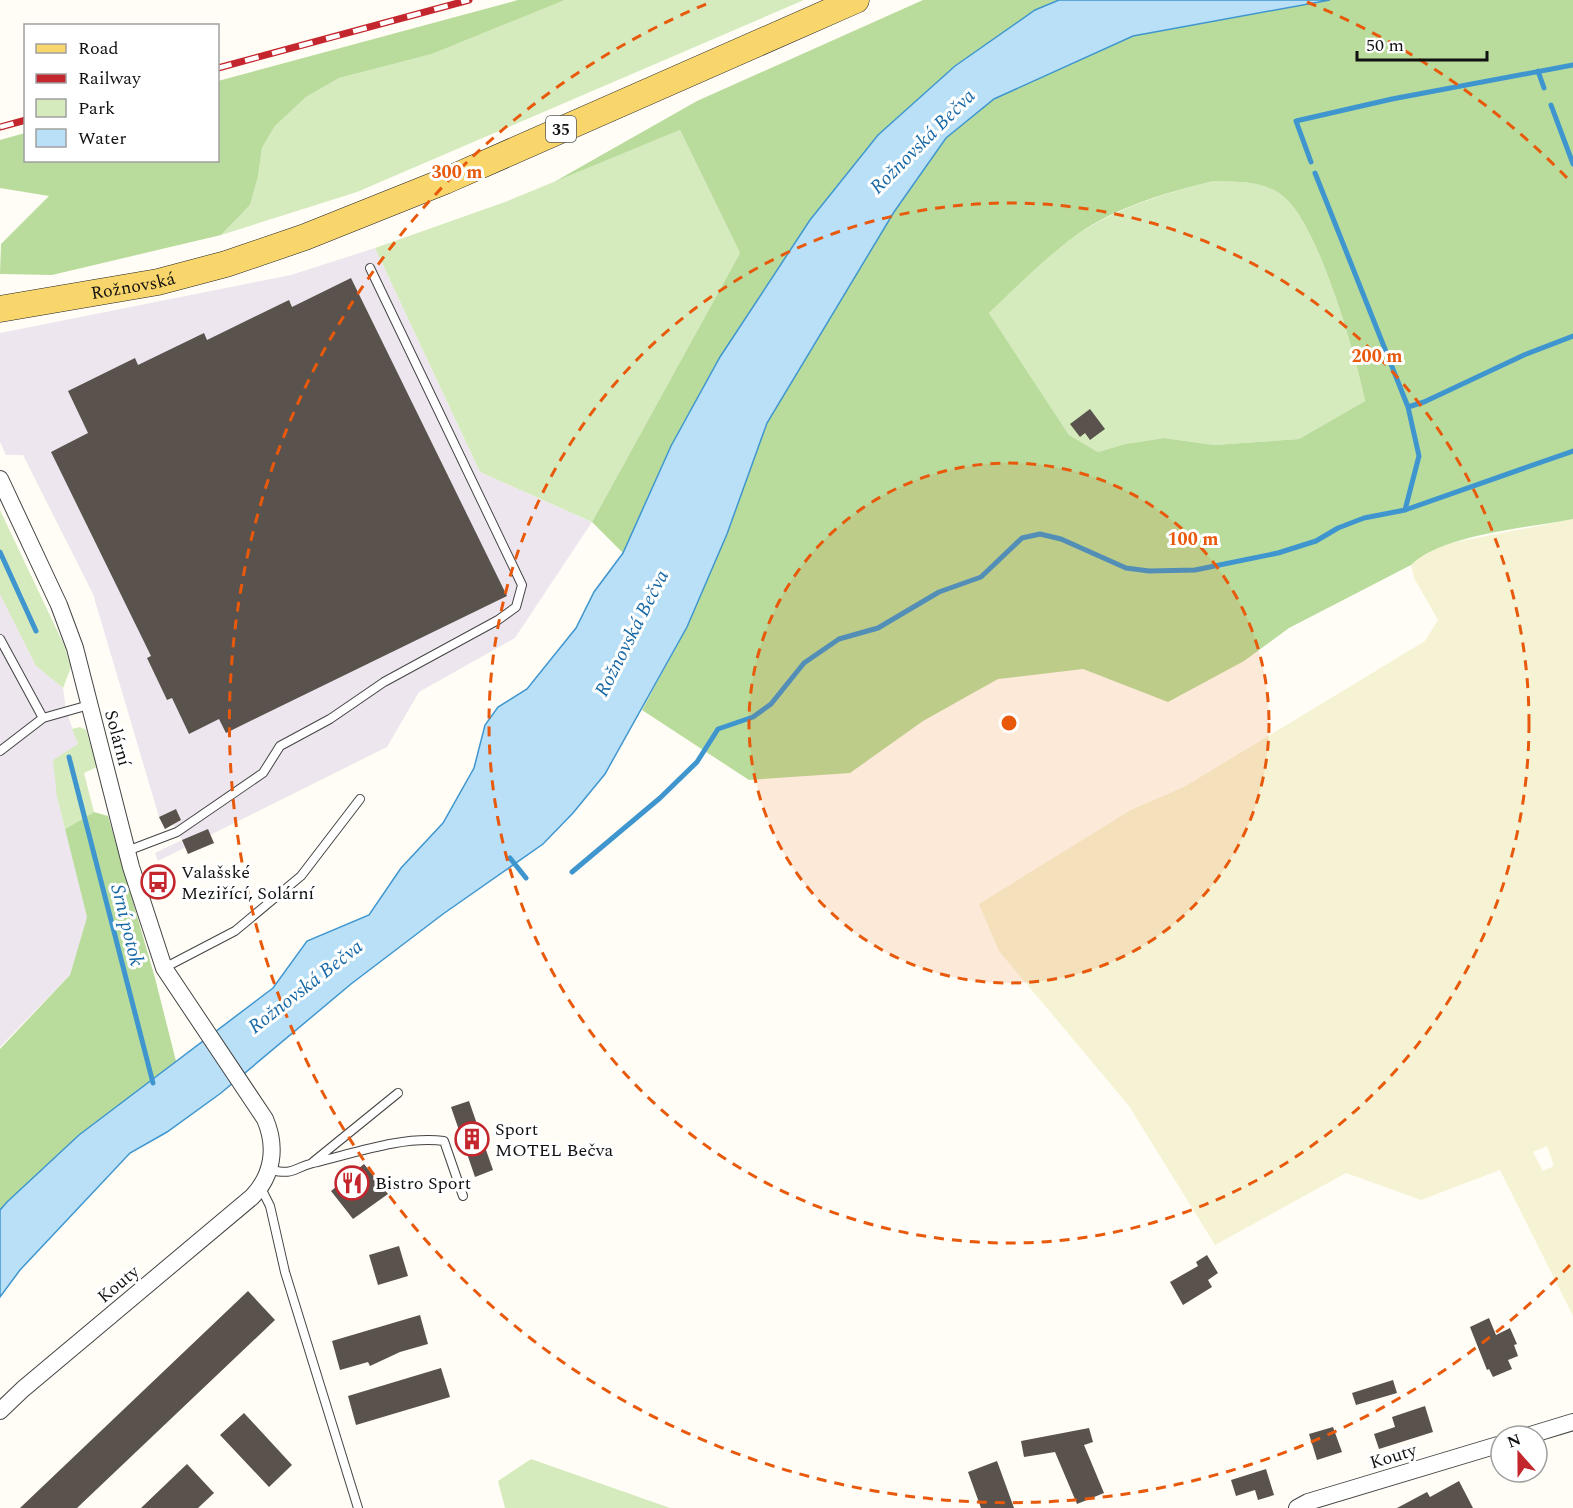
<svg xmlns="http://www.w3.org/2000/svg" width="1573" height="1508" font-family="Spectral,serif">
  <rect width="100%" height="100%" fill="#fffdf5"/>
  <!-- industrial -->
  <path fill="#eee6ef" d="M375,248L480,472L592,522L515,638L419,692L387,747L158,861L155,853L182,840L173,825L181,820L176,809L159,817L93,594L23,455H6L0,442V333L291,275Z
    M0,592L36,666L63,688L66,710L78,744L57,797L87,917L70,975L0,1047Z"/>
  <!-- farmland -->
  <path fill="#f6f3d4" fill-rule="evenodd" d="M1573,519V1316L1500,1170L1421,1200L1346,1173L1215,1245L1129,1106L999,951L979,904L1131,810L1184,787L1425,641L1438,620L1414,578L1411,565L1421,555L1446,544ZM1547,1146L1554,1166L1543,1171L1533,1152Z"/>
  <!-- green -->
  <path fill="#d5ebbd" d="M565,0H804L357,192L221,235L250,205L258,177L262,148L275,126L306,97L339,78L432,54Z
    M680,130L740,253L592,522L480,472L375,248L505,202Z
    M1214,181C1238,182 1264,180 1284,197C1318,224 1356,356 1365,401L1299,439L1214,445L1164,438L1125,444L1098,452L1069,435L989,313C1015,288 1040,260 1070,239C1114,209 1163,193 1214,181Z
    M0,510L64,645L71,667L63,688L36,666L0,594Z
    M80,727L86,730L97,767L84,773L94,812L65,829L57,797L53,760L78,744L72,729Z
    M531,1459L670,1508H505L498,1481Z"/>
  <!-- forest -->
  <path fill="#b9dc9c" fill-rule="evenodd" d="M518,0H565L432,54L339,78L306,97L275,126L262,148L258,177L250,205L221,235L52,275L0,274L1,244L49,196L0,188V140L25,133L26,160H218V81Z
    M923,0H1059L1035,10L955,66L878,135L810,220L720,357L671,446L623,553L592,522L740,253L680,130L554,182L697,101Z
    M1330,0H1573V519C1529,528 1442,534 1411,565L1289,628L1244,661L1168,702L1083,669L998,679L923,721L850,773L749,780L642,710L687,627L727,534L767,423L894,212L946,138L994,99L1133,36ZM1214,181C1238,182 1264,180 1284,197C1318,224 1356,356 1365,401L1299,439L1214,445L1164,438L1125,444L1098,452L1069,435L989,313C1015,288 1040,263 1068,241C1110,209 1163,193 1214,181Z
    M94,812L108,816L155,978L176,1061L79,1135L0,1210V1049L70,975L87,917L65,829Z"/>
  <!-- water -->
  <path fill="#b9e0f7" stroke="#3f96cf" stroke-width="1.5" d="M1059,0H1330L1133,36L994,99L946,138L894,212L767,423L727,534L687,627L605,774L573,813L543,844L443,914L351,984L221,1093L167,1132L130,1153L20,1270L0,1297V1210L7,1202L79,1135L273,988L307,941L369,915L401,868L443,823L474,768L485,725L498,707L527,689L576,628L594,592L623,553L671,446L720,357L810,220L878,135L955,66L1035,10Z"/>
  <g fill="none" stroke-linecap="round" stroke-linejoin="round">
    <!-- stream -->
    <path stroke="#3f96cf" stroke-width="5" d="M1538,71L1544,88
      M1551,105L1573,164
      M1311,162L1296,121L1392,99L1573,65
      M1315,173L1408,407L1419,456L1405,510
      M1408,407L1424,402L1524,355L1573,336
      M0,552L36,631
      M69,757L153,1083
      M510,858L526,878
      M572,872L660,798L697,762L718,729L753,717L771,704L804,663L839,639L878,628L939,592L981,577L1022,538L1040,534L1061,539L1126,568L1149,571L1195,570L1278,553L1316,541L1338,528L1364,518L1405,510L1573,451"/>
  </g>
  <!-- building -->
  <path fill="#5a524d" d="M351,278L507,596L226,733L219,719L189,734L172,698L167,700L158,681L147,658L151,656L51,452L88,433L68,391L135,358L138,365L204,333L207,340L289,300L292,307Z
    M1090,409L1105,429L1090,440L1085,433L1080,437L1070,424Z
    M176,809L181,820L165,829L159,817Z
    M208,829L214,843L188,854L182,840Z
    M469,1101L493,1170L475,1177L451,1107Z
    M364,1164L388,1194L353,1219L331,1191Z
    M399,1246L408,1276L378,1285L369,1255Z
    M1207,1255L1218,1273L1208,1280L1212,1287L1183,1305L1170,1282L1198,1266L1196,1262Z
    M248,1291L275,1320L77,1508H20Z
    M420,1315L428,1344L400,1352L370,1366L368,1362L340,1370L332,1341Z
    M1489,1318L1496,1335L1510,1328L1517,1344L1514,1345L1518,1356L1508,1360L1512,1369L1493,1377L1489,1369L1487,1370L1470,1327Z
    M441,1368L450,1397L356,1425L348,1396Z
    M1393,1380L1397,1393L1356,1405L1352,1393Z
    M1425,1406L1433,1432L1379,1449L1374,1434L1395,1427L1392,1417Z
    M244,1413L292,1465L269,1487L220,1435Z
    M1333,1427L1342,1452L1317,1460L1309,1434Z
    M1089,1428L1093,1442L1084,1445L1104,1493L1077,1504L1055,1452L1024,1457L1021,1441Z
    M997,1461L1014,1508H981L968,1472Z
    M187,1464L214,1493L198,1508H141Z
    M1266,1469L1274,1495L1258,1500L1255,1490L1236,1496L1231,1480Z
    M1459,1481L1473,1508H1397L1427,1492L1430,1497Z"/>
  <g fill="none" stroke-linecap="round" stroke-linejoin="round">
    <defs>
      <path id="service" d="M0,639L43,718
        M0,751L43,718L89,705
        M127,851L177,832L263,773L280,746L330,719L384,682L498,620L516,607L522,585L370,268
        M164,968L235,931L301,876L360,799
        M313,1162L398,1093
        M270,1170C295,1175 291,1169 313,1163C355,1153 402,1136 444,1141L463,1196
        M261,1188L270,1206L285,1272L358,1508"/>
      <path id="minor" d="M0,479L59,605L75,648L131,867L164,968L265,1119C277,1147 273,1175 252,1197L23,1389L0,1411
        M1527,1436L1573,1422
        M1297,1508L1308,1502L1501,1444"/>
      <g id="primary">
        <path id="s1" d="M0,309L158,282L226,264L305,237L445,181L856,0"/>
      </g>
    </defs>
    <!-- service casing -->
    <use href="#service" stroke="#444" stroke-width="10"/>
    <!-- minor casing -->
    <use href="#minor" stroke="#444" stroke-width="18"/>
    <!-- primary casing -->
    <use href="#primary" stroke="#222" stroke-width="27"/>
    <!-- service -->
    <use href="#service" stroke="#fff" stroke-width="8"/>
    <!-- minor -->
    <use href="#minor" stroke="#fff" stroke-width="16"/>
    <!-- primary -->
    <use href="#primary" stroke="#f9d66b" stroke-width="26"/>
    <defs>
      <path id="rail" d="M218,68L469,0
        M0,127L26,120"/>
    </defs>
    <!-- rail casing -->
    <use href="#rail" stroke="#c4262e" stroke-width="7"/>
    <!-- rail -->
    <use href="#rail" stroke="#fff" stroke-width="4.5" stroke-dasharray="14" stroke-linecap="butt"/>
  </g>
  <!-- distance rings -->
  <circle cx="1009" cy="723" r="260" fill="#e8590c" fill-opacity=".12"/>
  <g fill="none" stroke="#e8590c" stroke-width="3" stroke-dasharray="10 8">
    <circle cx="1009" cy="723" r="260"/>
    <circle cx="1009" cy="723" r="520"/>
    <path d="M1570 1265A780 780 0 1 1 711 2M1307 2A780 780 0 0 1 1570 181"/>
  </g>
  <!-- icons -->
  <defs>
    <symbol id="bus-ring" viewBox="-11 -11 22 22"><circle r="9.5" fill="#fff" stroke="#c4262e" stroke-width="1.5"/><path d="M-5-6H5V4H4V6H2V4H-2V6H-4V4H-5ZM-3.5-4V0h7V-4ZM-3.5 1.2v1.5H-2V1.2ZM2 1.2v1.5H3.5V1.2Z" fill="#c4262e"/></symbol>
    <symbol id="building-ring" viewBox="-11 -11 22 22"><circle r="9.5" fill="#fff" stroke="#c4262e" stroke-width="1.5"/><path d="M-4-6H4V6H1V3H-1V6H-4ZM-2.5-4.3h1.7v1.8h-1.7ZM.8-4.3h1.7v1.8H.8ZM-2.5-1h1.7V.8h-1.7ZM.8-1h1.7V.8H.8Z" fill="#c4262e"/></symbol>
    <symbol id="restaurant-ring" viewBox="-11 -11 22 22"><circle r="9.5" fill="#fff" stroke="#c4262e" stroke-width="1.5"/><path d="M-5-6h1v4h1v-4h1v4h1v-4h1v5L-1.5 .5V6h-2V.5L-5-1ZM5-6V6H3V1.5H1.5Q1.5-4 5-6Z" fill="#c4262e"/></symbol>
  </defs>
  <g fill-rule="evenodd">
    <use href="#bus-ring" x="139" y="863" width="38" height="38"/>
    <use href="#building-ring" x="453" y="1120" width="38" height="38"/>
    <use href="#restaurant-ring" x="333" y="1164" width="38" height="38"/>
  </g>
  <g text-anchor="middle" stroke-width="6" stroke-linejoin="round" paint-order="stroke">
    <!-- shield labels -->
    <rect fill="#fff" stroke="#585858" stroke-width="1.5" x="546" y="116" width="30" height="26" rx="4.5"/>
    <g font-size="16" font-weight="bold" fill="#111">
      <text x="561" y="135">35</text>
    </g>
    <!-- street labels -->
    <g font-size="18" fill="#111" stroke="#fff">
      <text dy="6" stroke="none"><textPath href="#s1" startOffset="135">Rožnovská</textPath></text>
      <text transform="translate(118 738) rotate(75)" y="6">Solární</text>
      <text transform="translate(118 1284) rotate(-40)" y="6">Kouty</text>
      <text transform="translate(1393 1456) rotate(-17)" y="6">Kouty</text>
    </g>
    <!-- poi labels -->
    <g font-size="18" fill="#111" stroke="#fff" text-anchor="start">
      <text x="181" y="878">Valašské<tspan x="181" dy="21">Meziřící, Solární</tspan></text>
      <text x="495" y="1135">Sport<tspan x="495" dy="21">MOTEL Bečva</tspan></text>
      <text x="375" y="1189">Bistro Sport</text>
    </g>
    <!-- water labels -->
    <g font-size="20" font-style="italic" fill="#1768a6" stroke="#fff">
      <text transform="translate(922 141) rotate(-45)" y="7">Rožnovská Bečva</text>
      <text transform="translate(631 633) rotate(-63)" y="7">Rožnovská Bečva</text>
      <text transform="translate(128 925) rotate(76)" y="7">Srní potok</text>
      <text transform="translate(305 986) rotate(-38)" y="7">Rožnovská Bečva</text>
    </g>
  </g>
  <circle cx="1009" cy="723" r="9" fill="#e8590c" stroke="#fff" stroke-width="3"/>
  <g font-size="18" text-anchor="middle" font-weight="bold" fill="#e8590c" stroke="#fff" stroke-width="6" stroke-linejoin="round" paint-order="stroke">
    <text x="457" y="178">300 m</text>
    <text x="1377" y="362">200 m</text>
    <text x="1193" y="545">100 m</text>
  </g>
  <!-- legend -->
  <rect x="24" y="24" width="195" height="138" fill="#ffffff" stroke="#a0a0a0" stroke-width="1.5"/>
  <rect x="36" y="44" width="30" height="9" fill="#f9d66b" stroke="#a0a0a0" stroke-width="1.5"/>
  <text x="78" y="54" font-size="18" fill="#111111">Road</text>
  <rect x="36" y="74" width="30" height="9" fill="#c4262e" stroke="#a0a0a0" stroke-width="1.5"/>
  <text x="78" y="84" font-size="18" fill="#111111">Railway</text>
  <rect x="36" y="99" width="30" height="18" fill="#d5ebbd" stroke="#a0a0a0" stroke-width="1.5"/>
  <text x="78" y="114" font-size="18" fill="#111111">Park</text>
  <rect x="36" y="129" width="30" height="18" fill="#b9e0f7" stroke="#a0a0a0" stroke-width="1.5"/>
  <text x="78" y="144" font-size="18" fill="#111111">Water</text>
  <!-- north arrow -->
  <g transform="translate(1519 1454) rotate(339)"><circle r="28" fill="#ffffff" stroke="#a0a0a0" stroke-width="1.5"/>
  <path d="M0-4.5L10 22L0 15L-10 22Z" fill="#c4262e"/>
  <text y="-9" font-size="16" font-weight="bold" text-anchor="middle" fill="#111111">N</text>
  </g>
  <!-- scale -->
  <path d="M1357 51v9h130v-9" fill="none" stroke="#111111" stroke-width="3"/>
  <text x="1366" y="51" font-size="18" fill="#111111" stroke="#ffffff" stroke-width="4.5" paint-order="stroke">50 m</text>
</svg>
